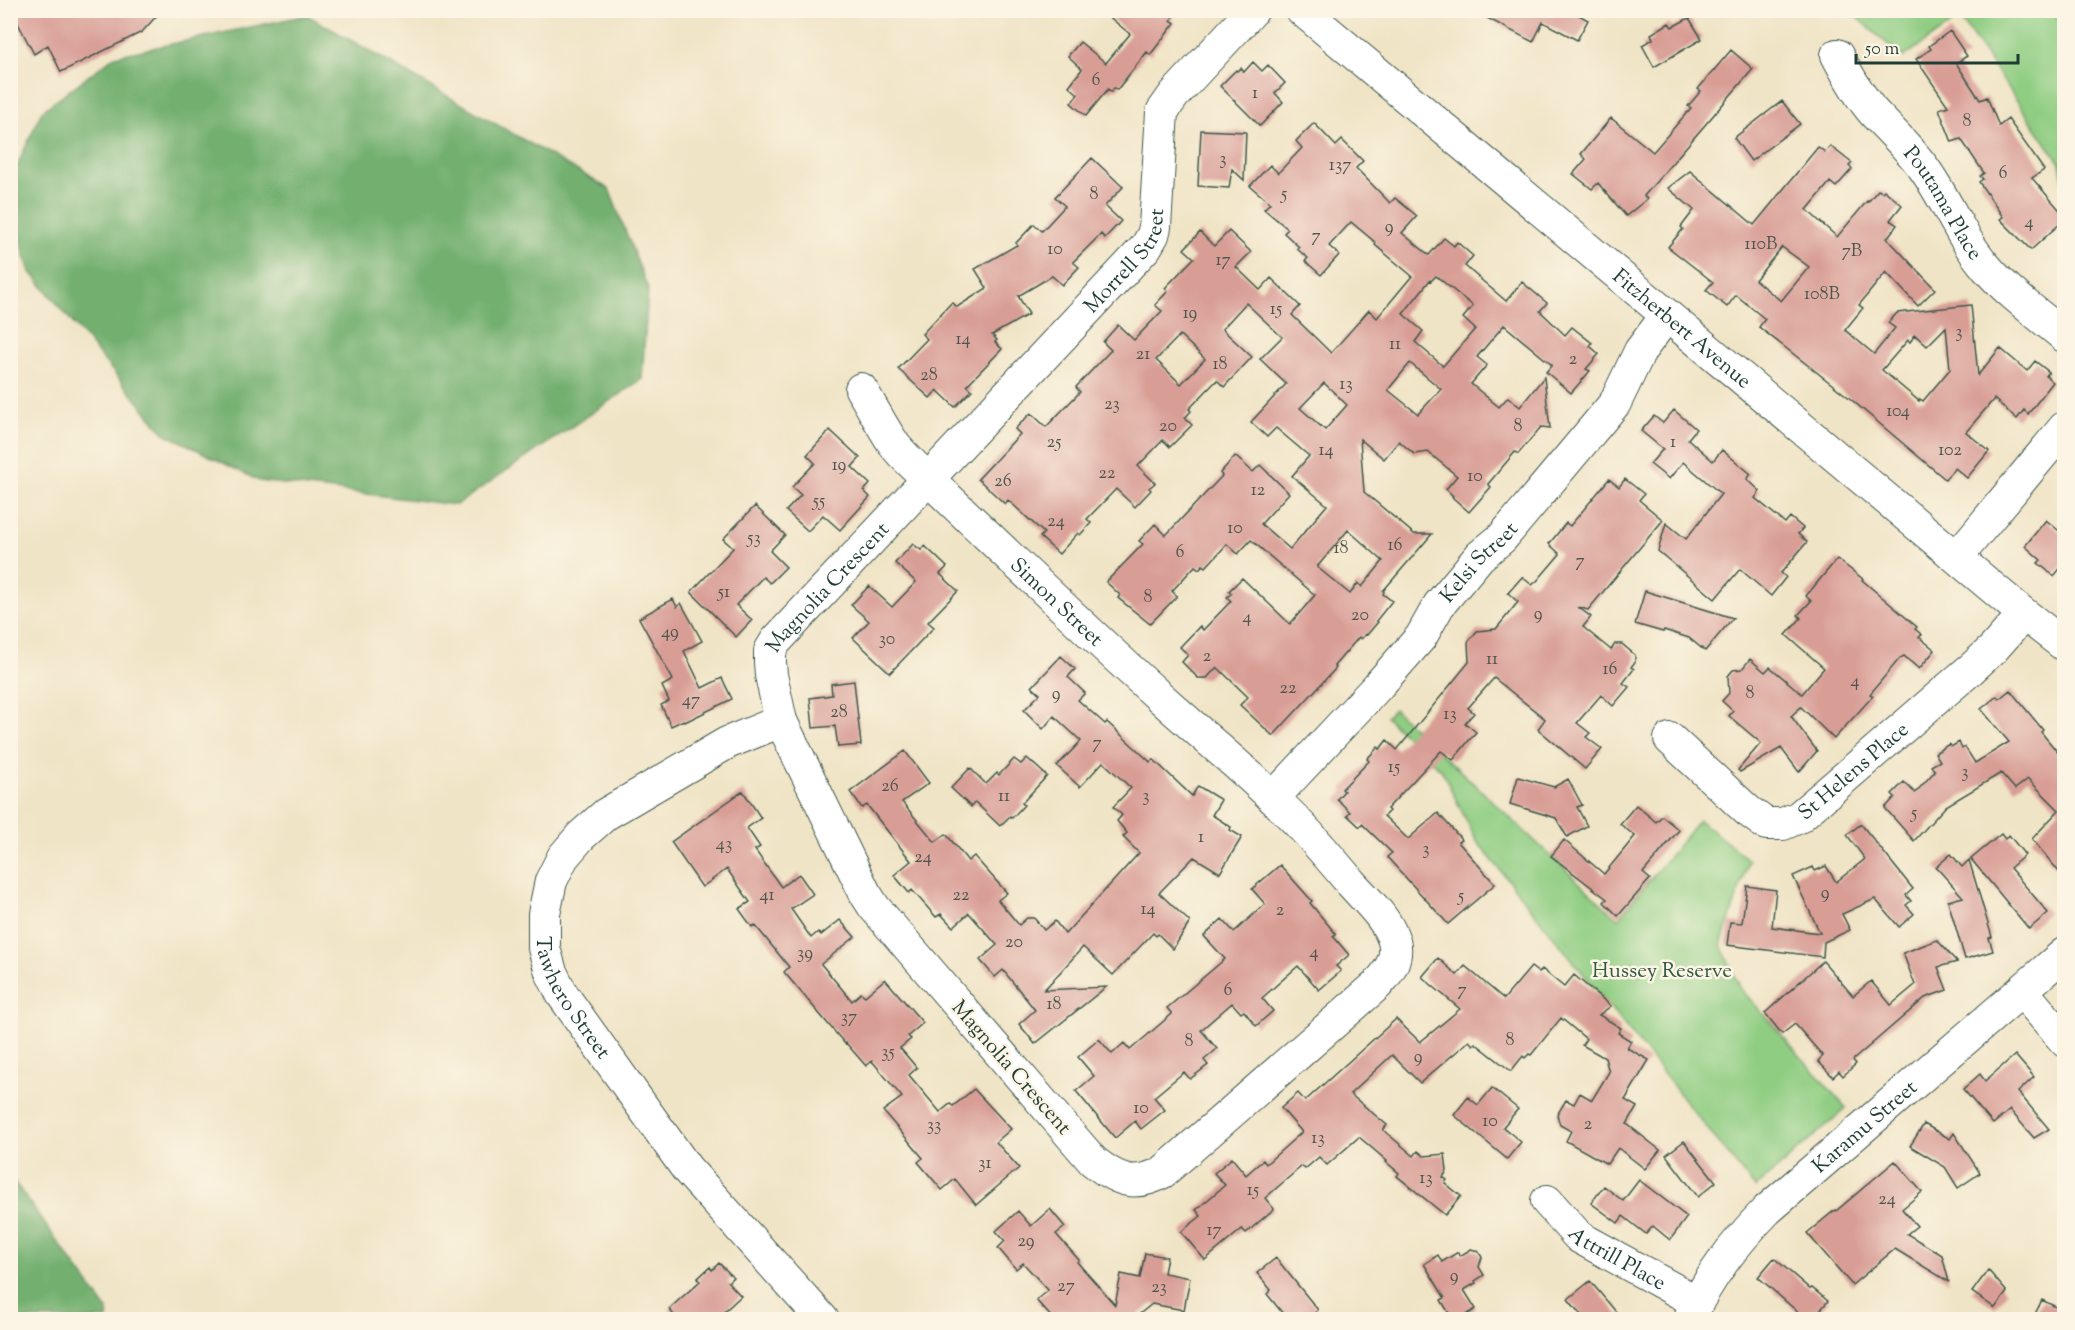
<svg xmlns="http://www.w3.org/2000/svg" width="2075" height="1330" font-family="'Sorts Mill Goudy',serif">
  <rect width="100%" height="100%" fill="#fcf5e5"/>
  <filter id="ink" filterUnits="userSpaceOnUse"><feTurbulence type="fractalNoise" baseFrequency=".0167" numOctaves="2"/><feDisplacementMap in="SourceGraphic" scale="12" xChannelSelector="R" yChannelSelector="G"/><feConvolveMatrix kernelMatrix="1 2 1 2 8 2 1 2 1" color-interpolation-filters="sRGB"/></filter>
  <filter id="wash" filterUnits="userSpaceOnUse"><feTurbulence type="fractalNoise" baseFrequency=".008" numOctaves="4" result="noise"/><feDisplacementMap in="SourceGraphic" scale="24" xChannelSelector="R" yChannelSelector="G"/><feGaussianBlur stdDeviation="1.35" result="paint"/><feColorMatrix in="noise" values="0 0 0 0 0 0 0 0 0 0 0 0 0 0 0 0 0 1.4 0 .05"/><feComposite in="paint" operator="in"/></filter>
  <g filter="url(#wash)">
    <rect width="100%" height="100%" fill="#f0e4c6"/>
    <!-- green -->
    <path fill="#8fcd82" stroke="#57855b" stroke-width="1.5" d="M1849,11H2053L2064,28V184L2060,163L1960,18L1903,57Z
      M1394,709L1618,919L1699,820L1749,860L1721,945L1741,989L1846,1108L1755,1188L1476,840L1442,771L1386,717Z"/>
    <!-- forest -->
    <path fill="#73b070" stroke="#497652" stroke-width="1.5" d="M307,15L609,189L648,289L642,379L456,505L259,481L164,433L29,270L11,207V179L42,111L115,56Z
      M10,1176L108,1311L107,1319H11Z"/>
    <g id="blocks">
      <!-- building -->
      <path fill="#d89d95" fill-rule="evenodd" d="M11,10H162L142,32L61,72L48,45L34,54Z
        M1101,10H1178L1171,20L1175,23L1150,55L1147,52L1117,90L1114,88L1111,92L1108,89L1086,116L1071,103L1078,94L1069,86L1082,69L1068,56L1080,42L1106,63L1130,34Z
        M1472,10H1570L1588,20L1577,40L1543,22L1533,42Z
        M1689,18L1702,39L1654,67L1642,45L1653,39L1651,34L1669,23L1672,27Z
        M1950,31L1967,56L1956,63L1980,100L1987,97L1999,126L2008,119L2044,170L2032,178L2064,215V220L2031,250L2000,219L2003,217L1979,182L1983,179L1980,176L1984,173L1961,139L1952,142L1939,109L1948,106L1916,59L1931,49L1929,46Z
        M1731,50L1753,69L1644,196L1647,199L1626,216L1598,183L1592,189L1573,174L1586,159L1581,154L1611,118L1653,152L1691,108L1688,106L1701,91L1698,89Z
        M1253,62L1262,71L1268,65L1285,83L1275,93L1283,102L1260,126L1220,86L1236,70L1237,71L1241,68L1244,72Z
        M1782,101L1800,124L1751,161L1734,138Z
        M1314,123L1336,146L1342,140L1363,161L1356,168L1390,203L1395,198L1417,216L1402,233L1429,255L1444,238L1454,246L1457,242L1473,256L1465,266L1506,301L1522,282L1547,303L1540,311L1565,335L1572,327L1592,343L1590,346L1599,354L1586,369L1590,371L1571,393L1546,372L1552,365L1504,325L1477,357L1487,365L1471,384L1499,407L1508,397L1520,407L1544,377L1550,428L1541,427L1518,454L1515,452L1488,484L1491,487L1469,512L1452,497L1453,496L1446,489L1457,476L1428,452L1414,454L1399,441L1384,459L1360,439L1364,492L1414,534H1432L1383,591L1384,592L1383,594L1392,601L1376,621L1378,622L1367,635L1366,634L1361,639L1359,637L1334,666L1336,668L1273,736L1240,705L1248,697L1217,667L1207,678H1198L1182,662L1188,655L1180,647L1200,626L1203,630L1231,601L1227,597L1232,593L1229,591L1242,578L1290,624L1315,595L1251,540L1238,554L1227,544L1206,567L1203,565L1199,569L1195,566L1172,591L1177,596L1150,624L1118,598L1120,595L1106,582L1143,544L1139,541L1155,524L1166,535L1222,476L1220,473L1235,456L1253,472L1260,465L1289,493L1261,524L1290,549L1327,505L1292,476L1309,456L1276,428L1267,437L1251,422L1286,384L1260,359L1282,337L1246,303L1222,329L1252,357L1224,387L1217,380L1189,409L1191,411L1185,418L1192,425L1170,447L1163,440L1138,466L1155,483L1149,488L1151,490L1135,507L1116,489L1087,519L1091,523L1080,535L1078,533L1059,554L1040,537L1044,533L1008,500L1005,504L978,479L1020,434L1015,429L1031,413L1046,427L1080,392L1076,387L1111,350L1103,342L1118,325L1134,340L1162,311L1155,305L1168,291L1165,288L1194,258L1184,249L1200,232L1214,246L1229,231L1251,252L1236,267L1260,290L1271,278L1300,306L1292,315L1331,353L1369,310L1377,318L1412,276L1375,245L1376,243L1351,222L1329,246L1339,255L1321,275L1305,261L1308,258L1297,249L1299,247L1284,233L1288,229L1264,209L1270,203L1250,186L1270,165L1278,173L1302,148L1296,141ZM1436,276L1473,306L1463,318L1475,329L1443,366L1415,342L1423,331L1403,314L1430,280L1431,281ZM1180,335L1205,359L1181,384L1156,360ZM1410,363L1441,389L1418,414L1388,390ZM1324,383L1347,405L1325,430L1300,408ZM1348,530L1383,561L1362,587L1358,583L1350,594L1317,567Z
        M1201,130L1246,132L1244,180L1232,169L1229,188L1198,186Z
        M1830,146L1852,163L1849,166L1852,169L1836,187L1830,182L1807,210L1837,237L1867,201L1868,202L1878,190L1882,192L1884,190L1902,205L1890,220L1897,225L1887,238L1935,289L1918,306L1886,272L1859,305L1863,308L1845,330L1874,354L1895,328L1888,323L1897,313L1971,305L1978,375L2000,348L2027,371L2035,361L2049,372L2046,376L2053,382L2028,414L2024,410L2017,419L1994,399L1966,432L1989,451L1967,478L1955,468L1945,479L1847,396L1759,327L1765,319L1736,295L1727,307L1706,290L1713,282L1668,247L1683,229L1681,227L1694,210L1668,188L1690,171L1754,225L1818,147L1825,152ZM1782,247L1809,267L1781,301L1755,280ZM1946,327L1950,369L1923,401L1920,399L1919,401L1882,370L1908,340L1910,342L1915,335L1927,346Z
        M1092,158L1123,187L1105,206L1121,221L1105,238L1101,234L1073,262L1079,267L1062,285L1052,276L1018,296L1029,314L992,335L997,340L995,342L1002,349L967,385L972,390L955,407L937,390L930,398L898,369L927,339L922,334L952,302L957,307L987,288L975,269L1017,245L1016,243L1034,224L1042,231L1065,206L1055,197Z
        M1674,410L1696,429L1688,439L1713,461L1722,450L1751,474L1747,479L1760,491L1755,498L1785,523L1790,517L1803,528L1798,534L1807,542L1781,573L1786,577L1771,596L1740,569L1715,599L1658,551L1666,523L1686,539L1721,494L1683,462L1669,479L1650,464L1663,449L1641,431L1654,416L1663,423Z
        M830,430L860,458L852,467L870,484L864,491L870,497L840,530L823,515L808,531L786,511L801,495L792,487L815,463L807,455Z
        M1609,479L1619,487L1625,479L1644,494L1639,500L1663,520L1588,610L1578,607L1591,617L1583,627L1611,650L1615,644H1622L1635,655V662L1631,667L1634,669L1623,683L1629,687L1613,706L1601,695L1577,723L1590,733L1586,737L1602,749L1585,769L1538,729L1545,719L1494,678L1468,708L1474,713L1465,723L1476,732L1453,760L1441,751L1387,809L1389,811L1384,816L1408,839L1438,813L1462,840L1458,842L1495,884L1448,924L1387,857L1392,853L1362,824L1360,827L1347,815L1350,812L1337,799L1344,791L1342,789L1369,761L1367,759L1378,747L1380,749L1387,740L1397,750L1469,662L1468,642L1477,631L1496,629L1518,602L1508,593L1522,577L1532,585L1537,581L1560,554L1549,544L1566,523L1570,526Z
        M755,506L785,535L770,551L786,567L770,583L763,577L736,605L752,620L736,637L691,592L733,548L723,539Z
        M2046,520L2064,535V564L2054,576L2038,563L2041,560L2025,546Z
        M913,544L921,550L925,546L947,567L940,574L958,591L928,622L934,627L890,673L853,638L869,621L851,605L869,586L892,607L916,582L895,563Z
        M1837,559L1863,579L1862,580L1917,627L1915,629L1922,635L1919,637L1935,650L1919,669L1904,656L1900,658L1870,694L1873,696L1834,739L1801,707L1791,716L1817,751L1799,772L1781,748L1740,772L1738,770L1761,743L1729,716L1733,711L1722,701L1729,693L1728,676L1733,670L1742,669L1750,659L1765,672L1770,667L1802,694L1824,668L1786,635L1801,618L1798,615L1811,601L1806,596Z
        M1645,591L1733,618L1705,651L1689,638L1664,630L1663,632L1635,624Z
        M673,599L677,607L681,603L702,641L684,651L702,688L722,678L732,699L685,722L684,720L671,726L661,705L669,701L662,686L673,680L639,618Z
        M1061,656L1075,669L1068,677L1085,693L1078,700L1105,724L1107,722L1147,759L1150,762L1153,759L1192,796L1198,786L1221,800L1212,815L1231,827L1230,830L1242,837L1220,873L1194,857L1159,893L1190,922L1173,949L1158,934L1156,936L1153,933L1113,975L1083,947L1044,990L1106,987L1035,1044L1019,1024L1035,1010L1003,970L995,977L980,960L997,945L969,913L953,927L941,914L936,917L912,890L909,893L894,875L911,861L867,805L862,808L850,792L905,751L929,783L902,802L935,842L946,834L968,861L974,856L1007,893L998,900L1019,925L1027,918H1034L1044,930L1055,921L1065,934L1139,853L1123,837L1127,833L1117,821L1122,815L1113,807L1131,788L1103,762L1080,787L1057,766L1081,741L1054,716L1043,729L1024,710L1040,694L1032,687Z
        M854,681L861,745L838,747L835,726L813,728L810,698L832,695L831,684Z
        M2010,690L2043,730L2041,732L2064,760V878L2032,839L2059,810L2028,779L2015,789L2001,773L1946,806L1914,841L1885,808L1895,797L1892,794L1904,782L1915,793L1935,771L1931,766L1940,761L1935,753L1949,744L1951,747L1959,742L1962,749L1965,747L1975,763L2009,742L1981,709L1997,696L1999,699Z
        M1027,758L1047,776L1022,803L1024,805L1012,818L1010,816L1000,826L975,802L971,807L951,788L970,768L986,784L997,773L999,775L1014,759L1021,764Z
        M1518,777L1554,787L1568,779L1582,805L1577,807L1587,826L1567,837L1556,818L1510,804Z
        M743,791L761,818L747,828L760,847L755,850L781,887L799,874L813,894L791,909L811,938L818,932L821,935L840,920L855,937L821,964L852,1001L861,993L865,996L885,979L923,1023L908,1036L911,1039L900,1048L917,1068L909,1075L940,1112L950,1104L953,1106L974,1089L1011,1129L996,1142L1019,1168L976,1205L955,1179L942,1190L918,1162L923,1158L883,1111L902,1097L872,1061L866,1066L846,1043L845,1044L784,972L789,967L755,925L752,927L739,909L750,902L727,869L702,887L671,842Z
        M1636,805L1656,822L1662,816L1679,830L1643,873L1650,879L1618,916L1604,902L1607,899L1551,856L1564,840L1604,874L1635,836L1620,824Z
        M1861,824L1913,889L1906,895L1911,901L1906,905L1914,914L1899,927L1875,899L1842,914L1850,930L1824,942L1823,957L1727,945L1730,922L1742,923L1747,886L1776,890L1772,927L1820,933L1793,876L1813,867L1815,871L1826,866L1836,882L1865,859L1847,835Z
        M2001,834L2005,839L2009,835L2025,855L2010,868L2048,913L2029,929L1971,859Z
        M1951,854L1962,867L1969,860L1992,937L1989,938L1993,951L1965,959L1948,901L1963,897L1936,867Z
        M1280,865L1312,901L1310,903L1336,934L1333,936L1349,955L1336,966L1341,971L1319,990L1298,966L1262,998L1273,1011L1256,1026L1244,1011L1241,1013L1232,1003L1201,1030L1217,1049L1204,1060L1208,1065L1190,1079L1184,1072L1154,1097L1165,1110L1141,1129L1135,1121L1115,1138L1076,1091L1094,1076L1078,1057L1099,1039L1112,1054L1124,1043L1130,1050L1172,1014L1167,1008L1225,959L1204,936L1222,919L1234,932L1265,904L1252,889Z
        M1937,940L1957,962L1938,967L1947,990L1925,998L1853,1060L1856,1064L1843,1076L1839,1071L1833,1077L1818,1061L1823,1056L1795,1024L1782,1034L1765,1013L1823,961L1853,996L1871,981L1891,1005L1915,985L1903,953Z
        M1438,958L1457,975L1465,966L1504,999L1531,967L1539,973L1542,969L1564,987L1574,975L1611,1006L1599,1015L1621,1028L1618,1033L1631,1041L1627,1048L1649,1060L1625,1100L1637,1107L1627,1124L1660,1150L1645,1169L1618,1148L1607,1164L1566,1141L1571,1131L1560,1125L1557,1115L1566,1100L1574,1104L1580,1093L1592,1100L1609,1072L1605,1058L1582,1045L1586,1039L1561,1018L1531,1055L1529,1054L1525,1058L1523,1056L1511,1071L1475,1043L1473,1045L1469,1041L1420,1083L1392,1055L1350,1094L1387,1125L1383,1130L1414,1156L1418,1151L1424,1156L1445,1154L1447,1171L1443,1177L1447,1180L1445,1183L1461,1196L1445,1215L1397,1176L1399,1173L1386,1162L1387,1161L1359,1137L1327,1165L1319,1157L1305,1169L1302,1166L1265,1198L1274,1209L1246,1233L1242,1229L1205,1260L1181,1232L1201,1216L1196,1210L1225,1185L1214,1173L1232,1158L1246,1175L1263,1160L1266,1164L1302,1132L1281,1108L1298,1093L1305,1101L1396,1019L1420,1042L1460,1009L1422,977Z
        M2015,1055L2034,1077L2018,1092L2049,1129L2034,1138L2010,1110L1993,1124L1963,1089L1980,1074L1985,1081Z
        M1492,1088L1518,1109L1503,1127L1521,1142L1507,1159L1454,1115L1468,1097L1478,1105Z
        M1924,1124L1950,1139L1954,1133L1980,1173L1958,1188L1945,1167L1910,1146Z
        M1684,1141L1716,1182L1698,1197L1666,1155Z
        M1895,1161L1922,1192L1902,1209L1917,1226L1907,1234L1942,1255L1949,1282L1895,1249L1852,1285L1807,1233L1835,1210L1836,1211Z
        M1639,1180L1687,1217L1670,1240L1653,1226L1646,1234L1623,1216L1618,1223L1591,1203L1604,1186L1623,1201Z
        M1050,1209L1065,1227L1056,1234L1079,1260L1077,1262L1115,1305L1121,1274L1140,1278L1145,1253L1167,1257L1164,1273L1190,1278L1184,1310L1152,1304L1132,1320H1054L1036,1300L1048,1290L1023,1263L1016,1269L998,1248L1005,1241L996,1231L1018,1211L1031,1226Z
        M1471,1249L1478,1251L1482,1257L1479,1267L1484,1275L1475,1281L1476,1283L1464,1290L1476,1309L1459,1320H1453L1441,1300L1445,1298L1424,1264L1438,1255L1442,1262L1458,1252L1460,1256Z
        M1276,1258L1318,1310L1306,1320H1288L1267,1294L1271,1290L1257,1273Z
        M1774,1258L1810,1289L1812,1288L1828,1301L1812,1320H1807L1758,1277Z
        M719,1263L733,1277L728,1282L741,1296L715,1320H678L669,1309L700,1281L697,1279L710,1267L712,1270Z
        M1988,1270L2007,1292L1995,1308L1972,1292Z
        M1590,1281L1623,1320H1585L1568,1299Z
        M2042,1300L2064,1311V1320H2032Z"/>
    </g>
  </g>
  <g filter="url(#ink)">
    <use href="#blocks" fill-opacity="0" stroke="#3e564a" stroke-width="1.5"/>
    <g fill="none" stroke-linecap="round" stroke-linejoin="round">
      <defs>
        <g id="minor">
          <path id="s1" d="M1302,10L2024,614L2064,645"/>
          <path id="s2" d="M1837,55C1848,76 1859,96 1874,113C1891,131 1908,147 1923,167C1946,198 1960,237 1986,267C2008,293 2038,314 2064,336"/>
          <path id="s3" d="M861,389C873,408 883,429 896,447C905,458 917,468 927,478C1004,551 1080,625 1159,696C1207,740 1259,781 1303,828C1320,846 1335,864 1351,883C1366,900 1387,918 1394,941C1399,959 1388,973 1377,985L1163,1172C1134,1188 1117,1180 1093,1161L874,907L865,893L781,721L771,675L770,662V651L776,641L1146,247L1153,235L1155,227L1162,112L1174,95L1253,10"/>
          <path d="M1957,557L2064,428"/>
          <path id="s4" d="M781,721L727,743L606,814L581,836L563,857L551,881L544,914V948L551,972L562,994L687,1169L823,1320"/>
          <path id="s5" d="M1670,739L1748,811L1766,824H1783L1799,817L1971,669L1993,649L2024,614"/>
          <path id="s6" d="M1273,798L1377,687L1421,637L1439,605L1480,556L1502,538L1615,403L1640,351L1667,315"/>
          <path d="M2022,991L2064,1040"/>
          <path id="s7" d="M1547,1201L1579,1237L1697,1302"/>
          <path id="s8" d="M1689,1320C1708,1277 1735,1243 1767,1210L2064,954"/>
        </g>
      </defs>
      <!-- minor casing -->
      <use href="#minor" stroke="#3e564a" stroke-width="34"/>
      <!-- minor -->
      <use href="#minor" stroke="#fff" stroke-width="32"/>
    </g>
  </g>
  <g text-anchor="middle" stroke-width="5" stroke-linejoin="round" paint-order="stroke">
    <!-- number labels -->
    <g font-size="18" fill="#4d554c">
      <text x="1096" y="85">6</text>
      <text x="1255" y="98">1</text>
      <text x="1967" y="126">8</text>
      <text x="1223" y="164">3</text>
      <text x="1340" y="170">137</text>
      <text x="2003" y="178">6</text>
      <text x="1094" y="199">8</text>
      <text x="1284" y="199">5</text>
      <text x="2029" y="227">4</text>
      <text x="1389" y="232">9</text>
      <text x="1316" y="241">7</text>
      <text x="1761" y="249">110B</text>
      <text x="1055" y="254">10</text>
      <text x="1852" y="256">7B</text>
      <text x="1223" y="265">17</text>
      <text x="1822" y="299">108B</text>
      <text x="1276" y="314">15</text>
      <text x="1190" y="318">19</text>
      <text x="1959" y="337">3</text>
      <text x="963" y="344">14</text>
      <text x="1395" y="349">11</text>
      <text x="1143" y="359">21</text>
      <text x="1573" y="364">2</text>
      <text x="1220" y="369">18</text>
      <text x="929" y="380">28</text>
      <text x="1346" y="389">13</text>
      <text x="1112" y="409">23</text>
      <text x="1898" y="416">104</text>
      <text x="1168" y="431">20</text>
      <text x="1518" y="431">8</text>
      <text x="1054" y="447">25</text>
      <text x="1673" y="447">1</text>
      <text x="1326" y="455">14</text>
      <text x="1950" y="455">102</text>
      <text x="839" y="470">19</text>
      <text x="1107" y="478">22</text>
      <text x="1475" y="481">10</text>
      <text x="1003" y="486">26</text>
      <text x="1258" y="495">12</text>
      <text x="819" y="506">55</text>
      <text x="1056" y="526">24</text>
      <text x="1235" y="533">10</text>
      <text x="754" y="543">53</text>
      <text x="1395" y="550">16</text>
      <text x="1341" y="553">18</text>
      <text x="1180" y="557">6</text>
      <text x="1580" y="566">7</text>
      <text x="724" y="597">51</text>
      <text x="1148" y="602">8</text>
      <text x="1538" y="619">9</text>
      <text x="1360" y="620">20</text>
      <text x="1247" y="622">4</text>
      <text x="670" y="637">49</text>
      <text x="887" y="644">30</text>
      <text x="1207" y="661">2</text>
      <text x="1492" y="664">11</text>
      <text x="1610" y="674">16</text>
      <text x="1855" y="686">4</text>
      <text x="1288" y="693">22</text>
      <text x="1750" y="698">8</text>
      <text x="1056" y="699">9</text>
      <text x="691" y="705">47</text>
      <text x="839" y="717">28</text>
      <text x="1450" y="719">13</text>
      <text x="1097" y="748">7</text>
      <text x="1394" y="772">15</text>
      <text x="1965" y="777">3</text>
      <text x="890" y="791">26</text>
      <text x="1004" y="801">11</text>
      <text x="1146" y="801">3</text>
      <text x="1914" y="818">5</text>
      <text x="1201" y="842">1</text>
      <text x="724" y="849">43</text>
      <text x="1426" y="854">3</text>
      <text x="923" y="862">24</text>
      <text x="1825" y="898">9</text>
      <text x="767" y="900">41</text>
      <text x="961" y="900">22</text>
      <text x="1461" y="901">5</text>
      <text x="1148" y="914">14</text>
      <text x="1280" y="915">2</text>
      <text x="1014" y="947">20</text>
      <text x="1314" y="957">4</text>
      <text x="805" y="958">39</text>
      <text x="1228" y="995">6</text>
      <text x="1462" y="995">7</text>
      <text x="1054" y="1009">18</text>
      <text x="849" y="1022">37</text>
      <text x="1510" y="1045">8</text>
      <text x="1189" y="1046">8</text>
      <text x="888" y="1057">35</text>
      <text x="1418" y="1062">9</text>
      <text x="1141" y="1113">10</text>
      <text x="1490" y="1126">10</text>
      <text x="1588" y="1129">2</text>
      <text x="934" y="1130">33</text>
      <text x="1318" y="1143">13</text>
      <text x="985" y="1168">31</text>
      <text x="1426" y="1183">13</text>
      <text x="1253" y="1195">15</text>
      <text x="1887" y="1204">24</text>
      <text x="1214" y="1235">17</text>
      <text x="1026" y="1246">29</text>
      <text x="1454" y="1281">9</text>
      <text x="1066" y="1291">27</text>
      <text x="1159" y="1292">23</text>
    </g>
    <!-- street labels -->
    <g font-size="21" fill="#1f3d34" stroke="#fcf5e5">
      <text dy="7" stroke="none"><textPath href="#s2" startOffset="183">Poutama Place</textPath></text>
      <text dy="7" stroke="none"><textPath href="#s3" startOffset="2326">Morrell Street</textPath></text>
      <text dy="7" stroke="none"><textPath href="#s1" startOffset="496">Fitzherbert Avenue</textPath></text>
      <text dy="7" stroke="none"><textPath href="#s6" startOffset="314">Kelsi Street</textPath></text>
      <text dy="7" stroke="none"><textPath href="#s3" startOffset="1882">Magnolia Crescent</textPath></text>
      <text dy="7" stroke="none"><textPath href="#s3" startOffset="291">Simon Street</textPath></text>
      <text dy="7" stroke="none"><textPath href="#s5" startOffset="234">St Helens Place</textPath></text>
      <text dy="7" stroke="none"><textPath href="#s4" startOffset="411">Tawhero Street</textPath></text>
      <text transform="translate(1012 1067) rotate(49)" y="7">Magnolia Crescent</text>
      <text dy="7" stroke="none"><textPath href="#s8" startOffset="264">Karamu Street</textPath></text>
      <text dy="7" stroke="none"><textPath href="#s7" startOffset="92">Attrill Place</textPath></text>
    </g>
    <!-- park labels -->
    <g font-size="21" fill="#355a44" stroke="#fcf5e5">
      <text x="1662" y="977">Hussey Reserve</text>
    </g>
  </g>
  <!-- margin -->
  <rect width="2075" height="1330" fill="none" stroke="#fcf5e5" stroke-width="36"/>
  <!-- scale -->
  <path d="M1856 54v9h162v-9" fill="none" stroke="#1f3d34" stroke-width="3"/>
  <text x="1865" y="54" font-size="18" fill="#1f3d34" stroke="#fcf5e5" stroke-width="4.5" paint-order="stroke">50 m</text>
</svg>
